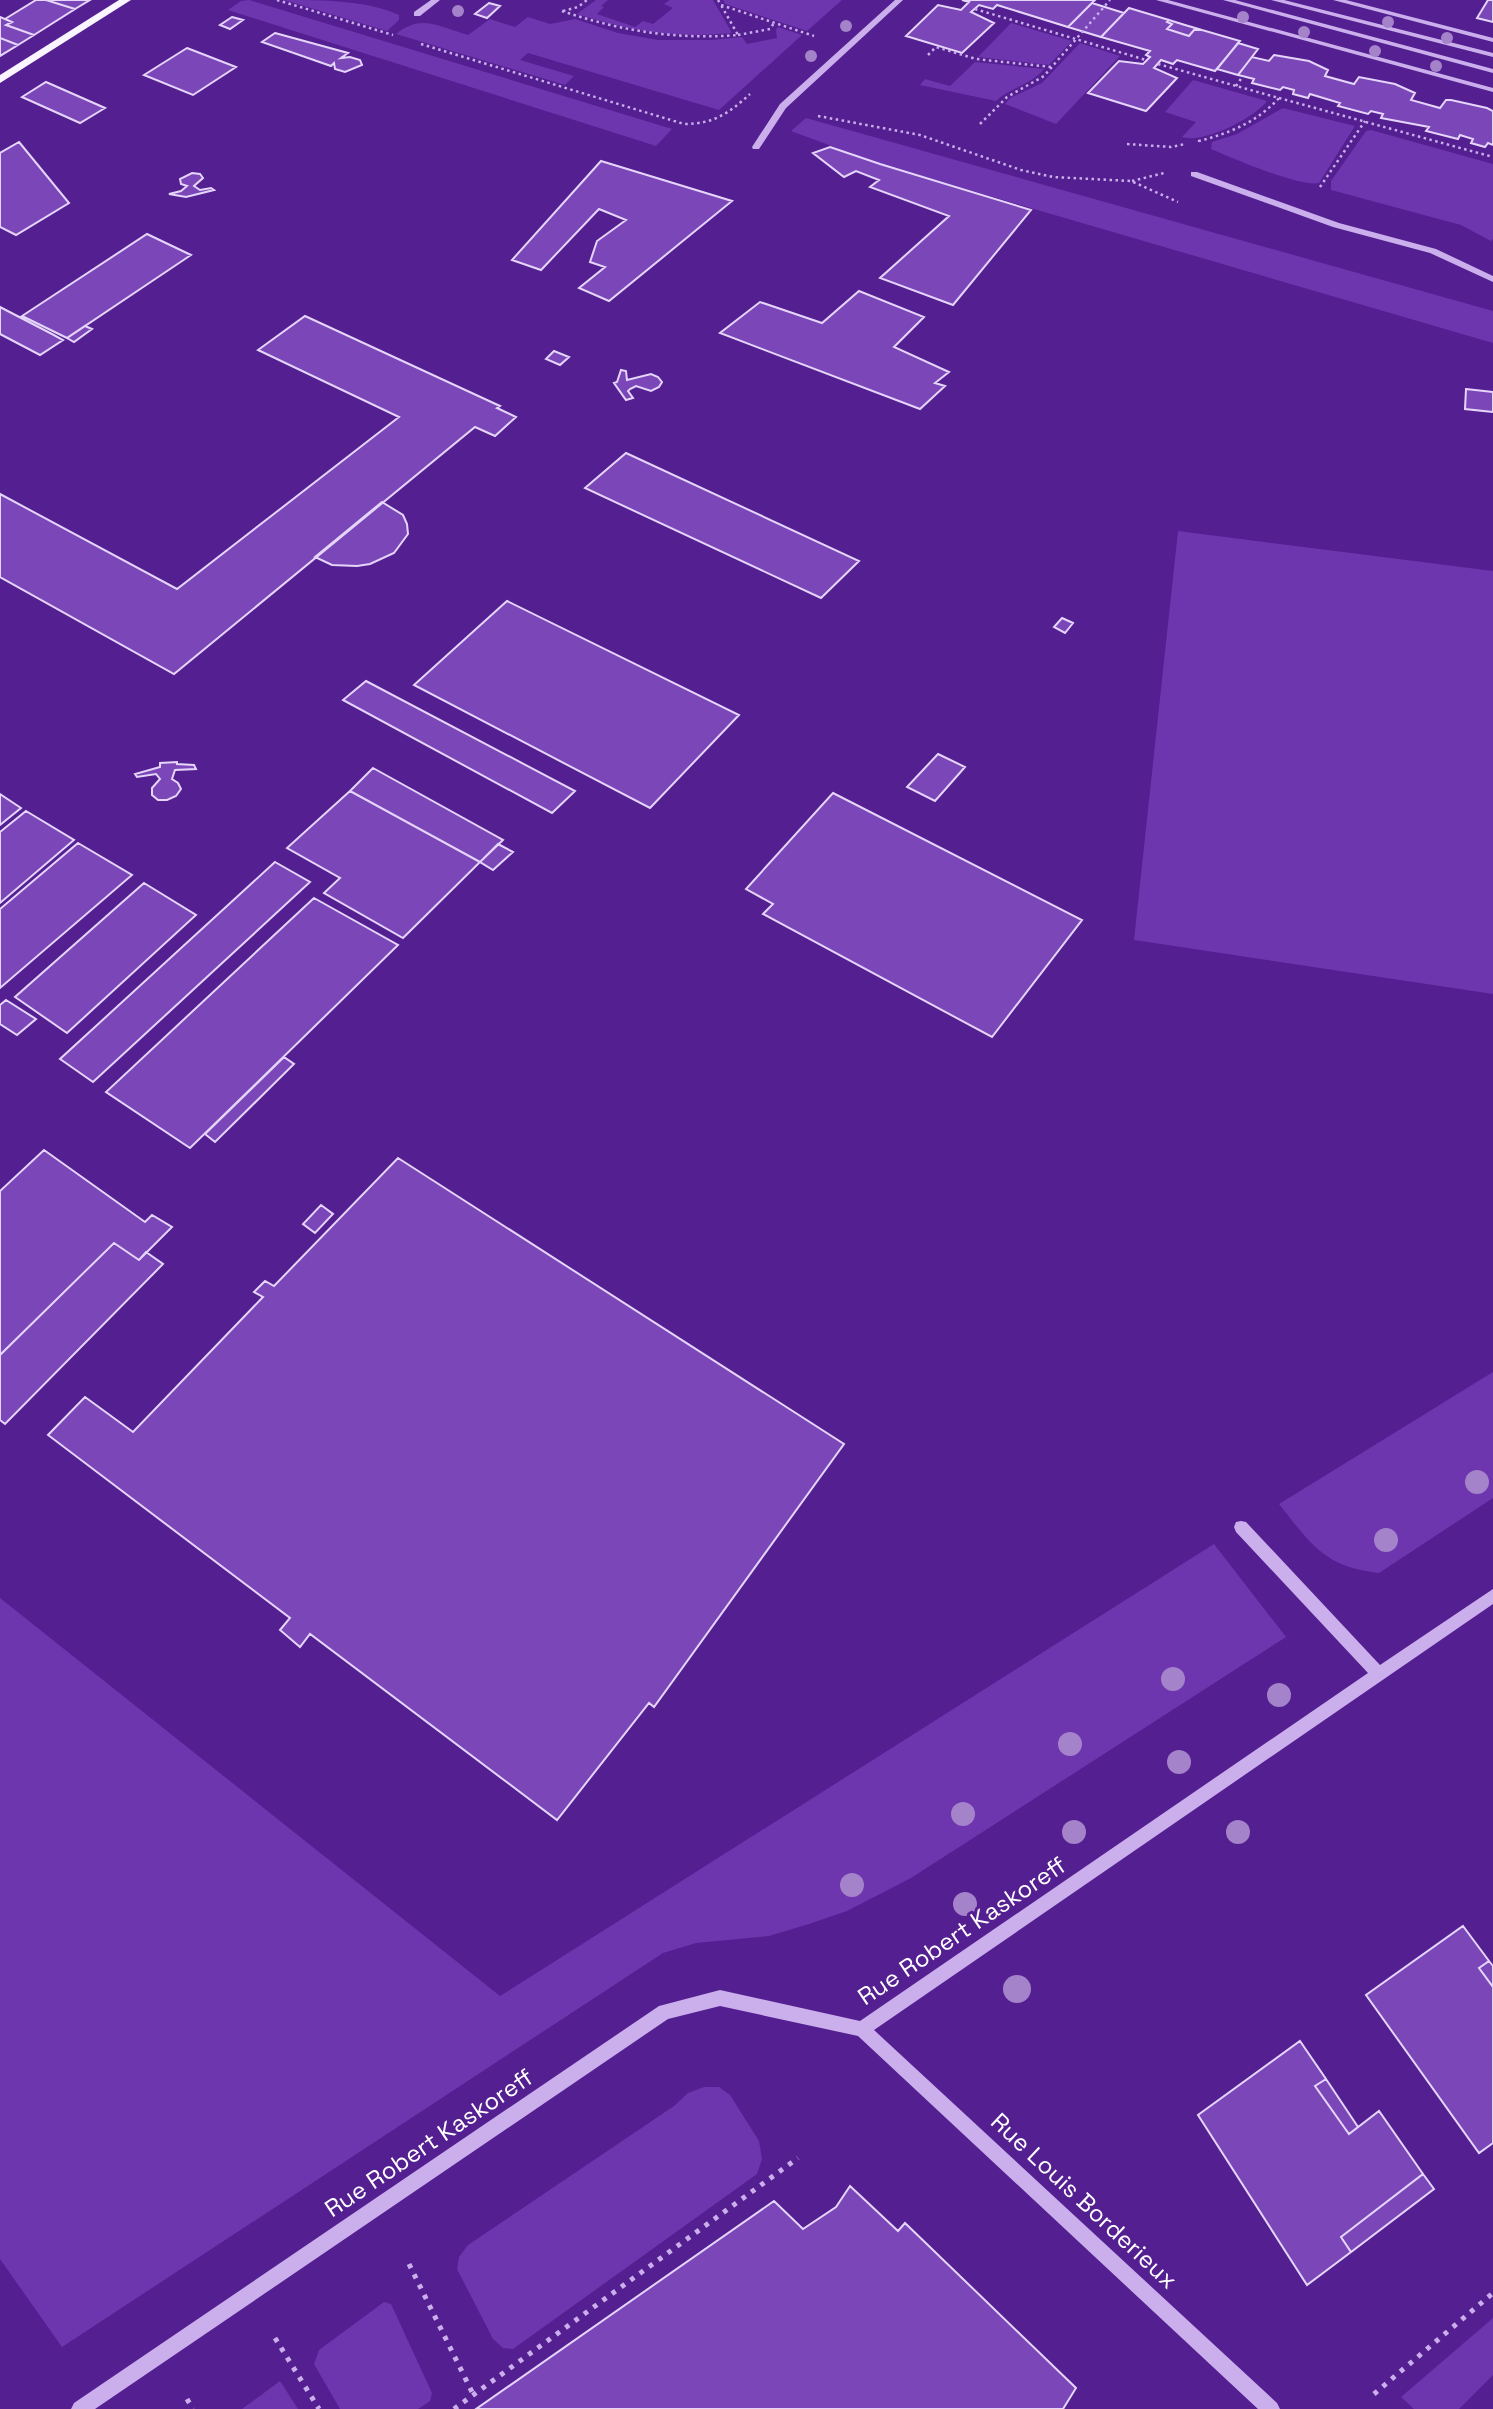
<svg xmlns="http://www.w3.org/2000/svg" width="1493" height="2409" font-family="'Space Grotesk',sans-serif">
  <rect width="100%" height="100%" fill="#541f90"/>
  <!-- green -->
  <path fill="#6d36af" d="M249,0L672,129L656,146L228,10L241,1Z
    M284,0C322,0 366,0 399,15V20L387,31Z
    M596,0H608L601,6L604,7L597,14L635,27L643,21L653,24L673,8L664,4L670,0H713L732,33C676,39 630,31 577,14Z
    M723,0H842L807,31L725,4Z
    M528,17L550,24L575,19L618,33L658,40H711L742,37L747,44L777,38L776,30L778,27L802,35L719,110L528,53L520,60L574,76L565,85L396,34C422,13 439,27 468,35L490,19L515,27Z
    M1011,23L1072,41L1049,65L978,57Z
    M1080,43L1120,56L1056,124L1005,104L1010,98L1042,83Z
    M975,62L1044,69C1031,85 1011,87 996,101L920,85L925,79L950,86Z
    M1193,80L1267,101C1254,118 1204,144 1182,137L1196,122L1165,112Z
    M1283,108L1355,126L1319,183C1299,187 1232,158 1211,149L1212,142L1237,134Z
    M806,118L1493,311V343L880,164L791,131Z
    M1371,130L1493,164V239L1491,241L1461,225L1331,190V181L1366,131Z
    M1178,531L1493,571V994L1134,940Z
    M1493,1372V1498L1379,1573C1324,1567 1311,1544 1279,1504Z
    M1214,1544L1286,1637L911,1878L847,1911L809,1924L769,1936L696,1943L663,1953L62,2347L0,2259V1598L500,1996Z
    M704,2087H719L730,2095L759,2141L762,2159L757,2174L513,2349L503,2348L493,2339L457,2269L459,2257L468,2245L674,2106L688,2093Z
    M384,2302L391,2304L432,2393L430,2401L418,2409H340L314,2364L319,2350Z
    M1493,2318V2375L1459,2409H1414L1401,2397Z
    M280,2381L298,2409H242Z"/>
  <!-- building -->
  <path fill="#7b47b8" stroke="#e5d5fa" stroke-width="2" d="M36,0H46L75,9L34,35L6,25L12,22L5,19Z
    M46,0H90L75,9Z
    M962,0H1095L1068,27L997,5L993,9L979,5L971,12L994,23L962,53L906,36L938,5L961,10L969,2Z
    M1488,0H1493V22L1477,18Z
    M489,3L500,6L487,18L475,14Z
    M1092,3L1124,13L1101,37L1068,27Z
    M1129,8L1169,20L1167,22L1172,24L1167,29L1189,36L1194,30H1202L1240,41L1215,71L1177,60L1173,64L1161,60L1154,68L1177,78L1146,111L1088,93L1119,61L1143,64L1150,57L1146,55L1150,51L1101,37Z
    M0,17L12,22L6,25L34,35L18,45L0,38Z
    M232,17L243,20L230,29L220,25Z
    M1169,20L1185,25L1202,30H1194L1189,36L1167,29L1172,24L1167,22Z
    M275,33L348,53L341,58L350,57L360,60L362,65L345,72L335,69L334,63L331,66L262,42Z
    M0,38L18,45L0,56Z
    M1238,43L1258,49L1238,75L1217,69Z
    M187,48L236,67L193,95L144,75Z
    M1274,55L1309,61L1328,70L1325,76L1354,84L1359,77L1395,84L1415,93L1411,100L1440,108L1446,100H1451L1487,108L1493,111V145L1488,143L1485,147L1471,143L1473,139L1460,135L1458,139L1426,131L1429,127L1381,118L1383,114L1371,111L1368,114L1338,106L1340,103L1310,94L1308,98L1293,94L1294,90L1283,87L1280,90L1252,83L1254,79L1238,75L1252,57L1269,61Z
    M46,82L105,108L80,123L22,97Z
    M19,142L69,203L16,235L0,227V153Z
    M830,147L880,164L1031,210L953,305L880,278L949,216L870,187L879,180L856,171L844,177L813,153Z
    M601,161L732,201L609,301L579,288L605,267L590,262L597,241L626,220L599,209L541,270L512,260Z
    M192,173L200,174L203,178L194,186L200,190L211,188L214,190L186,197L169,194L181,191L187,186L181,184L180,179Z
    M147,234L191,255L67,338L22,316Z
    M859,291L924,317L894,347L949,372L935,383L945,386L920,409L720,333L760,302L822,323Z
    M0,307L52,334L63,340L40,355L0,334Z
    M305,316L500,406L497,408L516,417L495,436L475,427L174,674L0,577V494L177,589L399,417L258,350Z
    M85,326L92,329L74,342L67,338Z
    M554,351L569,357L560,365L546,359Z
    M621,370L626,371L627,380L651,374L658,377L662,382L659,387L651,391L636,386L630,389L628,391L633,398L626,400L614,383L617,382Z
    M1466,389L1493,392V412L1465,409Z
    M626,453L859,561L821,598L585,488Z
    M382,502L403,515L407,524L408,534L394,553L370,564L357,566L332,565L315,557Z
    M507,601L739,715L650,808L414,685Z
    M1062,618L1073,623L1065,633L1054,627Z
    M366,681L575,791L552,813L343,700Z
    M938,754L965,767L935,801L907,787Z
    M177,762V764L194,765L196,769L175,770L172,779L178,783L181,789L176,796L167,800H158L152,795V788L160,779L156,774L137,777L135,774L160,767V763Z
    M373,768L503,840L480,862L350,791Z
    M350,791L480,862L403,938L324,893L340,878L287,848Z
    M833,793L1082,920L992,1037L763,914L773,904L746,889Z
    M0,794L21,808L0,825Z
    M26,811L74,840L0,903V832Z
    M78,843L132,875L0,988V909Z
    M498,844L513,852L493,870L480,862Z
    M275,862L310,882L93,1082L60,1059Z
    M144,883L196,915L67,1033L15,997Z
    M314,898L398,945L190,1148L106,1092Z
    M6,1000L36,1019L17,1035L0,1024V1005Z
    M284,1057L294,1064L215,1142L205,1134Z
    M44,1150L145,1222L152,1215L172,1227L139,1260L114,1243L0,1355V1191Z
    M398,1158L844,1444L654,1707L649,1703L557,1820L310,1634L300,1647L280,1630L290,1618L48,1435L85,1397L133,1432L263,1297L254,1292L265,1281L274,1286Z
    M321,1205L333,1214L315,1233L303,1224Z
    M114,1243L139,1260L146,1252L163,1264L5,1424L0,1420V1355Z
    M1463,1926L1489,1961L1479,1968L1493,1987V2143L1479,2153L1366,1995Z
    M1489,1961L1493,1966V1987L1479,1968Z
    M1300,2041L1326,2079L1315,2086L1349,2134L1379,2111L1423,2174L1341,2237L1351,2252L1307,2285L1198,2115Z
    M1326,2079L1358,2127L1349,2134L1315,2086Z
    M1423,2174L1434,2189L1351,2252L1341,2237Z
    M850,2186L898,2231L905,2223L1076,2388L1063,2409H476L774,2201L803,2229L836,2207Z"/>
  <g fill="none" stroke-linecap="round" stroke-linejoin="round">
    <!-- path-far1 -->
    <path stroke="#cbafed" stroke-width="2.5" stroke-dasharray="2.5 3.5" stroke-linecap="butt" d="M277,0L393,35
      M718,0L721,5L814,36
      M975,9L1146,60
      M562,11C621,31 676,40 738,35L721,5
      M563,11L578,7L587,0
      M738,35L770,29L774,23
      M421,44L684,124C714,124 729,113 750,94
      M928,55L936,47L976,59L1051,67
      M1158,64L1279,98C1257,122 1230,133 1199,141L1201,143
      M1236,86L1243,76
      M1279,98L1493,157
      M818,116L920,135L1021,170L1053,177L1131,181L1178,202
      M980,124L1007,97L1044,76L1110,0
      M1127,144L1171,147L1185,144
      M1132,181L1164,173
      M1320,187L1365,121"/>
    <!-- path -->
    <path stroke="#cbafed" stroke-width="5" stroke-dasharray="4.5 7" stroke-linecap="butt" d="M409,2264L473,2394
      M275,2338L319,2409
      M1374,2394L1493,2293
      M187,2399L193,2409
      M454,2409L798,2158"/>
    <!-- minor -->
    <path fill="#cbafed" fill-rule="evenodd" d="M431,0H440L420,16H414V12Z
      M895,0H903L786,108L759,149H753L752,147L780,104Z
      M1156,0H1168L1493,88V92Z
      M1223,0H1235L1493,69V73Z
      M1271,0H1284L1493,53V57Z
      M1333,0H1346L1493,38V42Z
      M1191,172H1197L1339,223L1436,249L1493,276V282L1430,253L1333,227L1191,176Z
      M1241,1521L1246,1522L1380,1665L1493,1589V1604L874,2030L1277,2403L1280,2409H1258L858,2036L720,2006L668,2019L95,2409H71L74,2403L659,2006L720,1990L860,2021L1368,1673L1236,1532L1234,1527L1236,1522Z"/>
    <!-- major -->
    <path fill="#faf5ff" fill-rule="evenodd" d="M119,0H131L0,83V75Z"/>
  </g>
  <!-- trees -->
  <g fill="#a483ca">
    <circle cx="458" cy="11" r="6"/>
    <circle cx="1243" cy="17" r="6"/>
    <circle cx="1388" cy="22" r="6"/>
    <circle cx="846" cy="26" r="6"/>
    <circle cx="1304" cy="32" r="6"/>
    <circle cx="1447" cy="38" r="6"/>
    <circle cx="1375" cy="51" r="6"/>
    <circle cx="811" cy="56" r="6"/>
    <circle cx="1436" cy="66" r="6"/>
    <circle cx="1477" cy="1482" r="12"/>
    <circle cx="1386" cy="1540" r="12"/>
    <circle cx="1173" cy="1679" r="12"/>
    <circle cx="1279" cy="1695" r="12"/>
    <circle cx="1070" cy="1744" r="12"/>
    <circle cx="1179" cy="1762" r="12"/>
    <circle cx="963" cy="1814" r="12"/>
    <circle cx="1074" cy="1832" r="12"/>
    <circle cx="1238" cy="1832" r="12"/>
    <circle cx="852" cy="1885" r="12"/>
    <circle cx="965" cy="1904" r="12"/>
    <circle cx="1017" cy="1989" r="14"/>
  </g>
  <g text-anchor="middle" stroke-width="6" stroke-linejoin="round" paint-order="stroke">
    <!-- near-street labels -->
    <g font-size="24" fill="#fff" stroke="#541f90">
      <text transform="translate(962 1931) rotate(-34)" y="8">Rue Robert Kaskoreff</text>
      <text transform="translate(429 2143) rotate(-34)" y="8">Rue Robert Kaskoreff</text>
      <text transform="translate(1084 2201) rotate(43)" y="8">Rue Louis Borderieux</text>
    </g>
  </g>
</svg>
